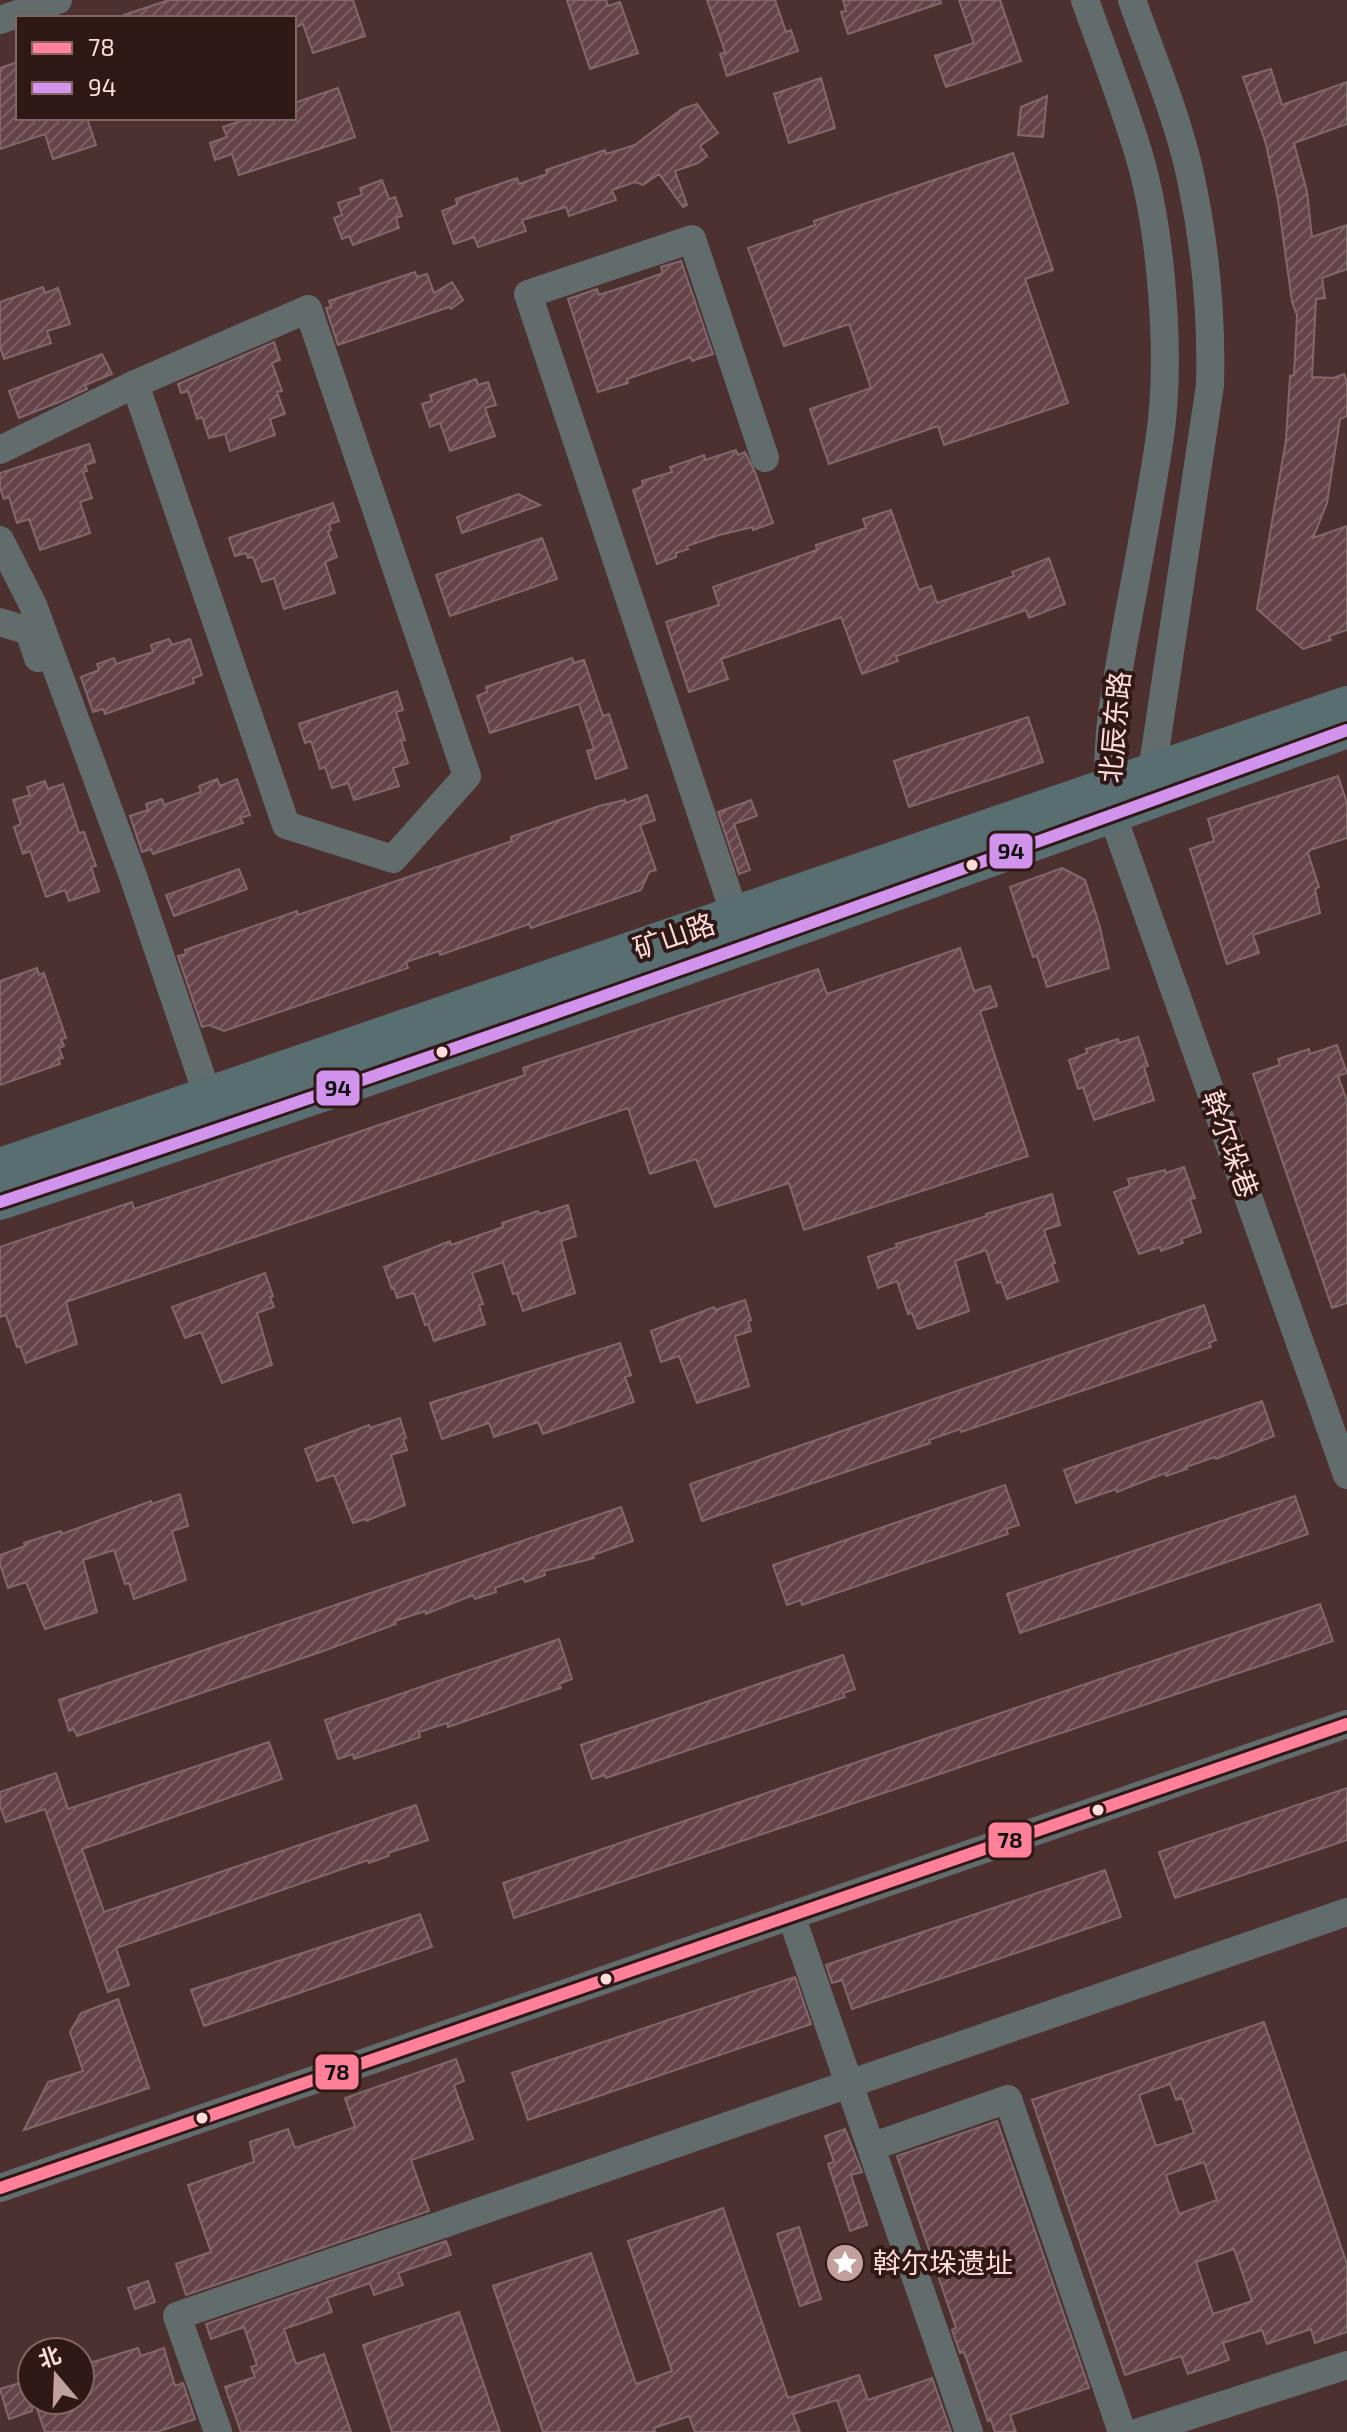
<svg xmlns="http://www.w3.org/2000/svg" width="1347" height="2432" font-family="'Exo 2','Noto Sans SC',sans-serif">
  <defs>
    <pattern id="building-hatch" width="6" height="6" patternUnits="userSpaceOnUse" patternTransform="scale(2)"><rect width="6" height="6" fill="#65434a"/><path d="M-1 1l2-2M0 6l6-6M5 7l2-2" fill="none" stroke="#7c5e64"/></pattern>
  </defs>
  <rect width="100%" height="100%" fill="#4d3130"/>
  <!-- building -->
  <path fill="url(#building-hatch)" stroke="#81686a" stroke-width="2" fill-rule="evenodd" d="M169,0H353L365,36L313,53L303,24L294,28V18H125L124,15Z
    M567,0H606L608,6L620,2L638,53L590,69Z
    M707,0H775L786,32L791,30L798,51L727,76L720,54L725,52Z
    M843,0H940L941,3L848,34L841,12L846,11Z
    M959,0H1000L1021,61L946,87L935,56L974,43Z
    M18,62V118H87L96,145L53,159L45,134L0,149V68Z
    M1271,69L1282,105L1347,82V124L1294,143L1307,192L1312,237L1347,225V269L1322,278L1325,298L1316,299L1312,377L1333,378L1344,374L1347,383V416L1340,419L1327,503L1313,538L1347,526V630L1329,636L1331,640L1303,649L1257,609L1286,440L1290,376L1294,375L1297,315L1292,302L1278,200L1266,144L1243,77Z
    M821,78L835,128L789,143L774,94Z
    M338,88L355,137L239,175L232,154L215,160L210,143L227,137L223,127L249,118H294V103Z
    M1047,96L1043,137L1018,135L1021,107Z
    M697,104L718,133L700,146L707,156L698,163L675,171L687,205L683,207L659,174L643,185L635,182L612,190L616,200L569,216L566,207L522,220L526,231L478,247L474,237L454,244L442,211L457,205L456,199L517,178L519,184L547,174L546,170L605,150L606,154L635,145L682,109Z
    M1013,153L1053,270L1025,279L1068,403L944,445L938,426L829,464L810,409L871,388L849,324L784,346L748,248L815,225L814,221Z
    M382,180L389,199L395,197L402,216L396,218L399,228L353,245L349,236L342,239L334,218L342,215L338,203L362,195L360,188Z
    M681,261L713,354L692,361L691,357L656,369L627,379L628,383L598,392L568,299L597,289L599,295L633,284L663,273L661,267Z
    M415,272L417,277L427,274L434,293L452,282L463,300L451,309L449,307L338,345L326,308L331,307L329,301Z
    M43,287L45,293L58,288L70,324L47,331L51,343L4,359L0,346V302Z
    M274,342L280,360L272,363L282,391L277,392L285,414L270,419L275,435L230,451L225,434L209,438L202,417L197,419L188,391L181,393L178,384Z
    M102,354L112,374L85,385L87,389L59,402L19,418L9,391Z
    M476,379L478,385L488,382L496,405L485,408L495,436L450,451L440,423L430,427L422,404L432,401L430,395Z
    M89,444L95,462L85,465L87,471L83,472L92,498L80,502L90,533L40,550L29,519L17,523L9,497L4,499L0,488V473Z
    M736,450L738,455L745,452L755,472L773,523L753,530V527L719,535L687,546L688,549L676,553V557L657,564L633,490L643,486L642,481L672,472L670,467L704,455L705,460Z
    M518,494L540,505L462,533L457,517Z
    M333,503L339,521L329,524L331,530L328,531L337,557L325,562L335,593L284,609L274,578L262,582L253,557L248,558L246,553L235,556L229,538Z
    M891,510L919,590L931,586L937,603L1014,576L1012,572L1049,558L1065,604L1029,618L1026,610L896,656L898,661L862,674L841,617L721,659L728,679L689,692L666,622L719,605L713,587L817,550L816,545L866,528L863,519Z
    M542,538L557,579L450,616L436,575Z
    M169,639L172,645L190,639L202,675L193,678L194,683L105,714L103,709L93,712L81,677L99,670L97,664L114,658L116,664L153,652L151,645Z
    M572,658L574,663L584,660L603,716L609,714L627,768L596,779L587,751L594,749L579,704L490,733L477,696L487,692L486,687Z
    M397,691L403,710L396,712L405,740L401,741L408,763L393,768L399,786L354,800L348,783L332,788L325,767L320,769L311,741L305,743L299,724Z
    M1028,717L1043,762L909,807L894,761Z
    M1338,776L1347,803V838L1310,850L1308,853L1319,887L1315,889L1320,913L1253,935L1259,953L1227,964L1190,849L1214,841L1208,819Z
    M217,779L220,786L237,779L250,815L240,818L243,823L153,854L151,849L142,852L130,816L148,810L146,804L162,799L164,805L201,792L199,786Z
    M45,781L48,789L63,784L79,833L84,832L96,866L91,867L99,891L69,901L65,890L46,897L30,851L23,854L14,827L21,824L13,800L30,795L27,787Z
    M647,795L655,820L640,825L656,870L649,872L641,890L531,928L529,924L440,955L439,951L406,962L408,968L224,1031L209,1025L202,1027L178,956L186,954L185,950L297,911L298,915L512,841L511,837L599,806L625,800L626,803Z
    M751,800L757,816L734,824L750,870L739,874L718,812Z
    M1062,868L1085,880L1100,927L1109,968L1047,987L1037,956L1033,957L1010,887Z
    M239,869L247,889L174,916L166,895Z
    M960,948L974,991L990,986L997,1006L980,1011L1028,1156L804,1230L789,1183L715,1207L696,1159L650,1174L628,1108L66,1302L77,1344L26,1363L20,1346L17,1347L6,1315L0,1317V1247L132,1202L134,1209L525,1075L523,1068L818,969L827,994Z
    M37,968L39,975L44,973L66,1038L61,1039L64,1046L59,1048L63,1058L58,1059L60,1064L0,1085V981Z
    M1138,1037L1148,1066L1144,1067L1154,1100L1094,1120L1083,1087L1078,1089L1069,1060L1087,1053L1086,1049L1118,1039L1119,1043Z
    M1337,1045L1347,1073L1338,1076L1347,1101V1303L1332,1308L1253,1074L1280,1065L1278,1059L1309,1049L1310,1054Z
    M1184,1167L1195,1198L1190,1199L1201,1232L1181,1239L1183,1243L1161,1251L1160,1247L1139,1254L1114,1192L1130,1186L1128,1179L1165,1170L1166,1173Z
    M1052,1194L1060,1225L1044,1230L1055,1263L1052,1264L1058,1281L1007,1299L1001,1282L997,1283L986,1250L955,1261L969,1311L918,1329L912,1313L908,1314L897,1281L878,1288L868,1257L897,1247L896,1244L987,1216L986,1214Z
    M568,1205L576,1236L561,1241L575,1293L523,1311L517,1293L513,1294L503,1262L472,1273L483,1304L479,1305L485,1324L434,1341L428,1324L425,1325L414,1293L397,1298L394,1288L392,1289L384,1267L450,1241L451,1245L503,1227L502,1223L538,1211L540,1214Z
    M265,1273L273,1296L270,1297L274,1307L257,1313L272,1365L222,1383L201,1332L185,1338L172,1307Z
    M745,1300L751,1320L748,1321L751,1331L735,1336L749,1386L697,1403L679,1356L661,1362L651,1331L714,1307L715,1310Z
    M1204,1305L1216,1340L1209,1343L1211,1347L961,1432L960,1429L929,1440L930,1443L702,1521L690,1484Z
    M620,1343L631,1375L625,1377L634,1402L543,1434L538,1422L494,1437L489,1423L442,1439L430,1403Z
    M1262,1401L1274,1436L1216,1459L1215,1457L1186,1467L1187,1469L1166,1476L1165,1473L1117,1492L1116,1489L1076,1503L1064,1470Z
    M400,1418L406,1438L403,1439L407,1450L391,1455L405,1505L366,1521L365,1519L353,1523L334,1475L317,1481L305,1449L369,1425L370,1428Z
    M1005,1485L1019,1525L1006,1529L1008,1534L802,1605L801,1600L787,1605L773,1565Z
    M180,1494L188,1526L172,1531L186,1580L134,1599L129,1583L125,1584L114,1550L83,1560L97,1612L45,1629L26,1582L8,1588L0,1564V1555L25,1546L24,1543L61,1531L62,1534L151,1501L152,1504Z
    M1295,1496L1308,1534L1020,1633L1007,1594Z
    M621,1507L633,1541L593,1555L594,1558L544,1571L545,1575L525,1582L523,1578L495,1588L496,1592L475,1599L473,1595L426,1614L425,1611L395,1621L396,1624L326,1650L77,1736L74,1729L69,1731L59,1700Z
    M1320,1604L1333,1641L514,1918L503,1883Z
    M559,1639L572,1679L559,1684L561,1688L448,1727L447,1723L419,1732L420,1737L354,1759L353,1754L338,1759L325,1720Z
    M843,1655L855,1689L843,1693L845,1697L606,1778L605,1775L592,1779L581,1745Z
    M269,1742L282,1779L82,1849L104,1912L416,1805L428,1840L388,1853L389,1856L369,1863L368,1860L116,1948L129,1985L108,1992L45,1809L6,1822L0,1806V1792L56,1773L68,1809Z
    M1347,1788V1840L1175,1898L1159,1852Z
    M1105,1870L1121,1917L852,2009L842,1980L832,1983L826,1965Z
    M420,1914L432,1947L204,2026L191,1990Z
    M795,1977L811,2024L528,2120L512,2073Z
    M118,1999L149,2088L24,2130L48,2082L83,2071L70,2032L81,2013Z
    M1264,2022L1347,2264V2332L1315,2343L1311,2329L1267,2344L1262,2330L1223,2343L1229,2360L1188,2374L1181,2356L1125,2375L1032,2100ZM1170,2084L1176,2100L1182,2098L1194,2133L1156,2146L1139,2095ZM1204,2162L1217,2200L1179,2214L1166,2175ZM1234,2249L1252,2301L1213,2314L1196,2262Z
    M456,2059L464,2081L454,2085L473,2139L411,2160L429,2211L186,2295L176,2264L211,2252L188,2185L254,2162L250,2142L288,2129L295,2148L355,2127L345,2098Z
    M997,2121L1089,2388L1010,2415L1016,2432H995L991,2420L988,2421L964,2352L960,2353L952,2330L956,2328L897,2156Z
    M845,2129L862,2172L851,2175L867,2225L850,2231L828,2164L834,2162L825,2136Z
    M723,2208L788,2398L859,2375L868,2400L932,2378L951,2432H848L837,2400L793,2414L800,2432H695L689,2416L654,2428L655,2432H543L493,2286L591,2253L636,2384L672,2371L628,2241Z
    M799,2227L821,2299L800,2306L777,2234Z
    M446,2241L451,2255L398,2273L403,2285L374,2295L370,2283L327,2298L332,2312L284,2329L296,2364L324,2354L351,2432H241L225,2387L255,2377L251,2367L257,2365L244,2327L211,2339L206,2324Z
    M148,2281L155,2302L135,2309L128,2288Z
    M459,2312L500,2432H392L363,2345Z
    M138,2348L141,2356L164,2348L175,2386L183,2383L195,2419L157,2432H45L34,2400H80V2366Z
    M32,2379V2411L9,2419L0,2389Z"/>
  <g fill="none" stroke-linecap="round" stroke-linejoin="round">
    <!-- minor -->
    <path stroke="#626c6c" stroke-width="28" d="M1085,0C1103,51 1123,102 1139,155C1162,233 1172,362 1159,443C1149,509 1136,575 1124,640C1114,698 1102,756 1112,814L1347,1475
      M1132,0C1152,57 1177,115 1190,174C1205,243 1212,314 1210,385L1152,772L1140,785
      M0,20L58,0
      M0,450L135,384L308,309L467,776L393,859L286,825L135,384
      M0,540L33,605L133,876L214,1114
      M0,622L29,631L38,658
      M735,915L528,294L692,239L765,458
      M791,1915L969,2432
      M871,2147L1008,2099L1122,2432
      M0,2188L1347,1724
      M218,2432L177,2316L1347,1912
      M1139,2432L1347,2365"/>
    <!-- major -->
    <path stroke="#596e71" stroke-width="36" d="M0,1166L1347,704
      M0,1202C452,1053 900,892 1347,730"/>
    <defs>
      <path id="bus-1" d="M0,2188L1347,1724"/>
      <path id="bus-2" d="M0,1202C452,1053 900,892 1347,730"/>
    </defs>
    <!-- bus-1 casing -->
    <use href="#bus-1" stroke="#301816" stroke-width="18"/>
    <!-- bus-2 casing -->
    <use href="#bus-2" stroke="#301816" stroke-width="18"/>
    <!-- bus-1 -->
    <use href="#bus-1" stroke="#ff8098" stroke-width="12"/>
    <!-- bus-2 -->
    <use href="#bus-2" stroke="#d193ec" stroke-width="12"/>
  </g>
  <!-- icons -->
  <defs>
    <symbol id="sight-disc" viewBox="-11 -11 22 22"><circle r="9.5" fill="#c1a09e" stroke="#301816"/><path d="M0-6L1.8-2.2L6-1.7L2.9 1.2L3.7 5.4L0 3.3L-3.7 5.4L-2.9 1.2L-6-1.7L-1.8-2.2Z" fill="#fff"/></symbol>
  </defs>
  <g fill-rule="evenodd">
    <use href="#sight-disc" x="823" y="2241" width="44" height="44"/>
  </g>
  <!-- markers -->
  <g fill="#ffdcd9" stroke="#301816" stroke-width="3">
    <circle cx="972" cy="865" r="7"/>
    <circle cx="442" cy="1052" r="7"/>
    <circle cx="1098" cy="1810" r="7"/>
    <circle cx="606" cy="1979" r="7"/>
    <circle cx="202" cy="2118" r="7"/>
  </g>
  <g text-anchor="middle" stroke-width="8" stroke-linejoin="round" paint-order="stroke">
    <!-- street labels -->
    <g font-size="28" fill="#ffdcd9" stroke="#301816">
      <text transform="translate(1115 727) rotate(-85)" y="10">北辰东路</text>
      <text transform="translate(674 936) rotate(-19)" y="10">矿山路</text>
      <text transform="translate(1230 1144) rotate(70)" y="10">幹尔垛巷</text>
    </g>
    <!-- poi labels -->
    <g font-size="28" fill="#ffdcd9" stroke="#301816" text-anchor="start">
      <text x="873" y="2273">斡尔垛遗址</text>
    </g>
  </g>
  <g stroke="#301816" stroke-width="3">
    <rect x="988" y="832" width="46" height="38" rx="8" fill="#d193ec"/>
    <rect x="315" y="1069" width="46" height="38" rx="8" fill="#d193ec"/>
    <rect x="987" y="1821" width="46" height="38" rx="8" fill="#ff8098"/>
    <rect x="314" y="2053" width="46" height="38" rx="8" fill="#ff8098"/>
  </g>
  <g font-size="22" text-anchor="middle" font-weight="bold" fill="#111">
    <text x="1011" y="859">94</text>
    <text x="338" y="1096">94</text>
    <text x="1010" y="1848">78</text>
    <text x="337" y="2080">78</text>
  </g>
  <!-- legend -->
  <rect x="16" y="16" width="280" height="104" fill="#301816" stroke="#836664" stroke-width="2"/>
  <rect x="32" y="42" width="40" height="12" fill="#ff8098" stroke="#836664" stroke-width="2"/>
  <text x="88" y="56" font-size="24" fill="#ffdcd9">78</text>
  <rect x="32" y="82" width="40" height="12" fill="#d193ec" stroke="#836664" stroke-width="2"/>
  <text x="88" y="96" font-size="24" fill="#ffdcd9">94</text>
  <!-- north arrow -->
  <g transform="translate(56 2376) rotate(341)"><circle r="38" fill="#301816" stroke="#836664" stroke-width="2"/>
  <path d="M0-6L14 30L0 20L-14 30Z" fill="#c1a09e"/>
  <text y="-12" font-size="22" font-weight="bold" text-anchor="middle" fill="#ffdcd9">北</text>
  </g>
</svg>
